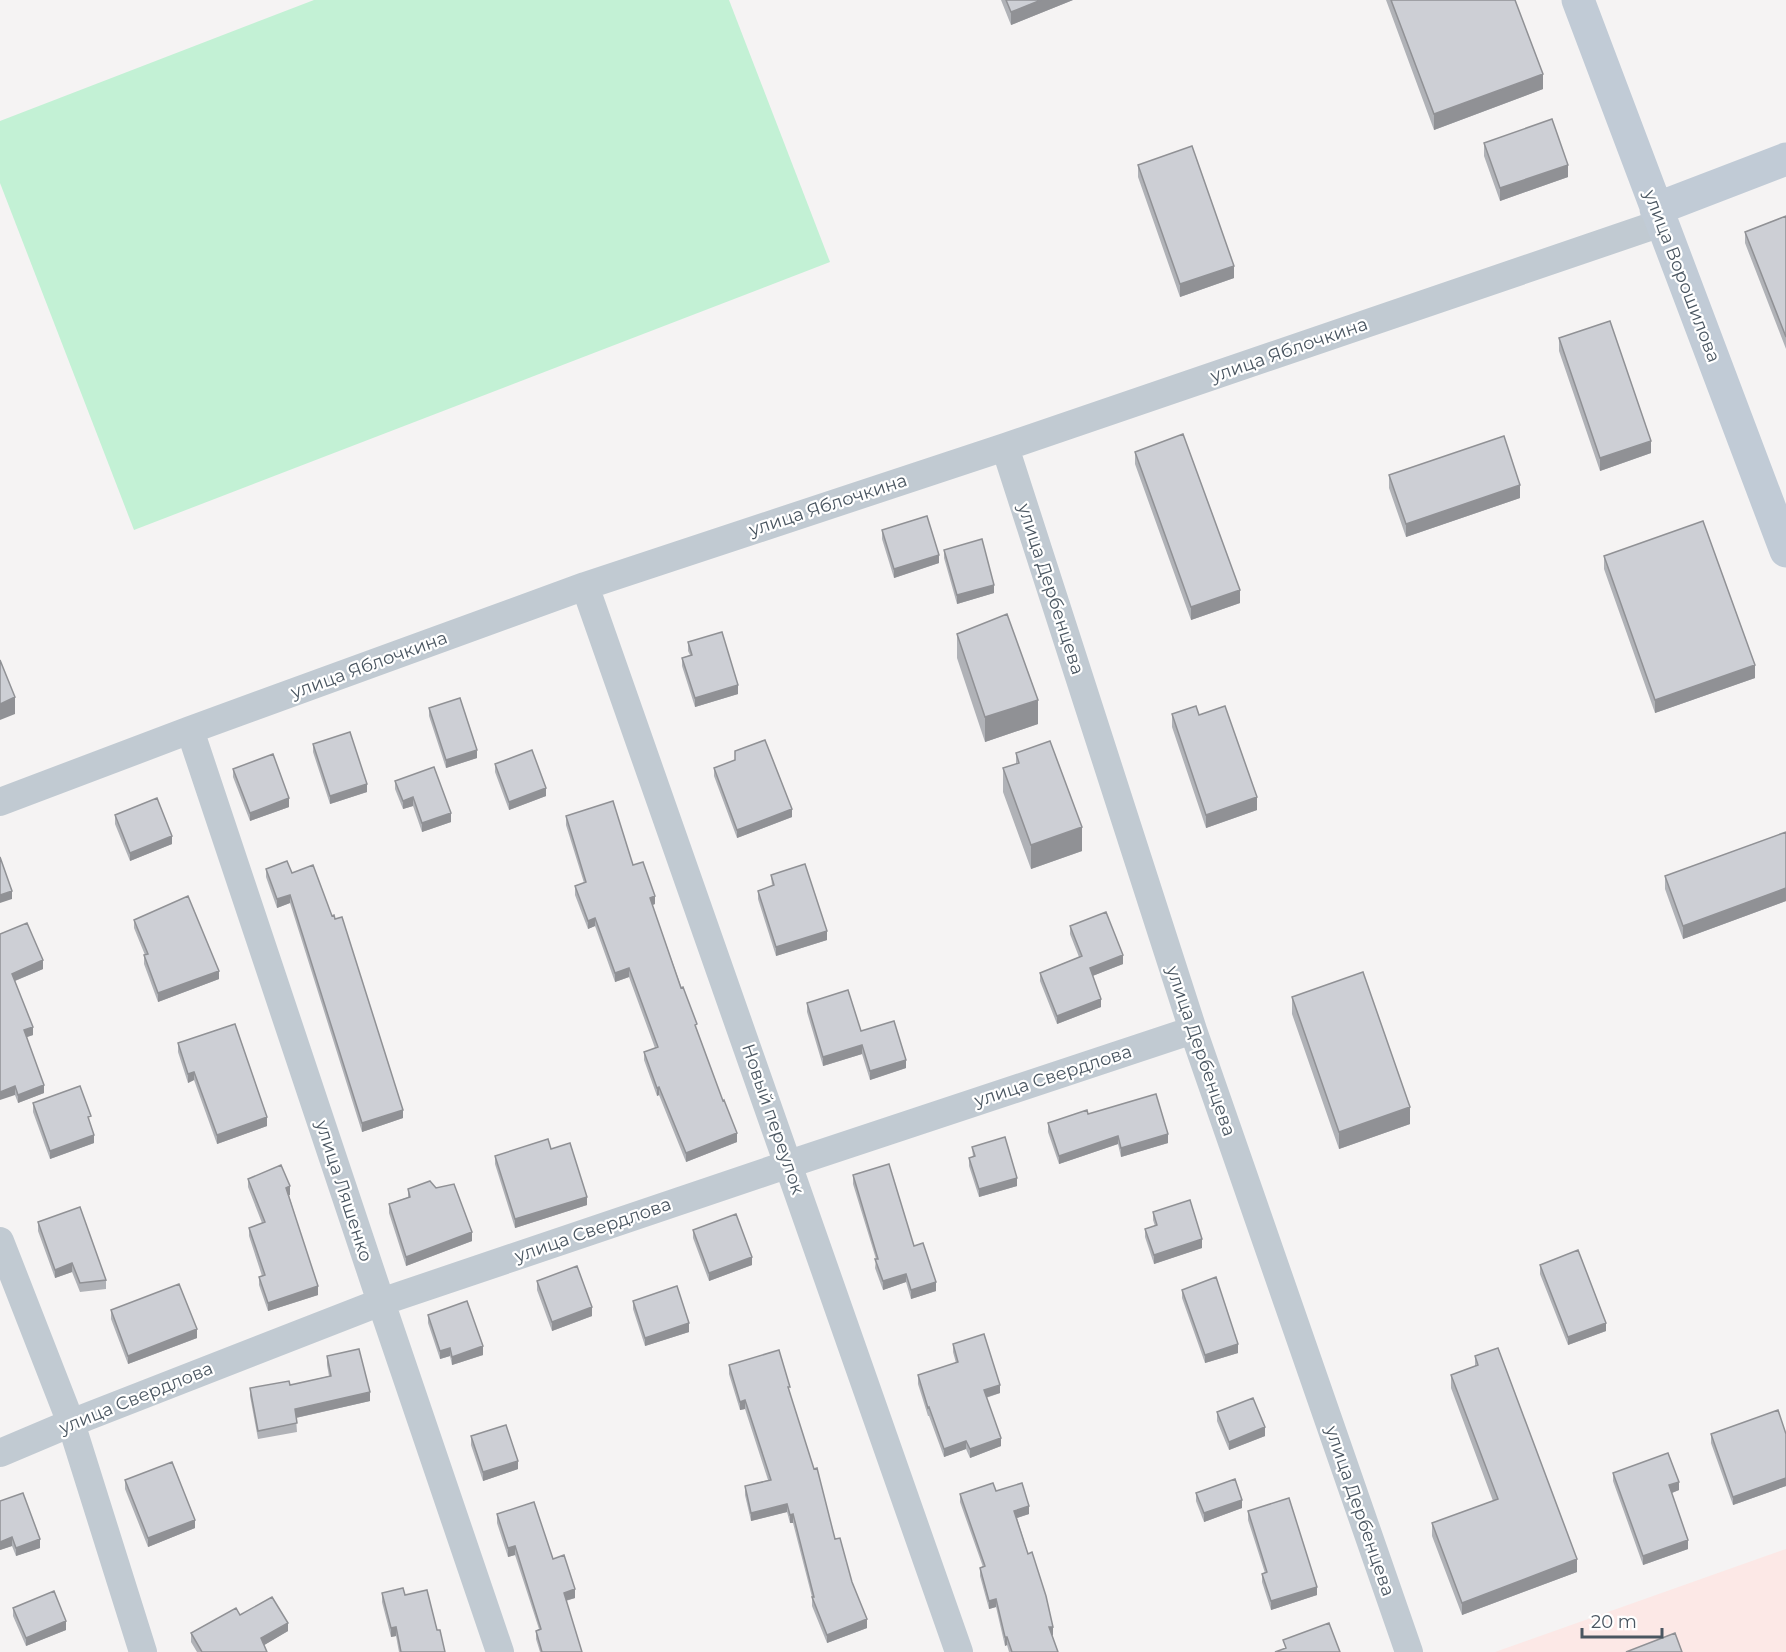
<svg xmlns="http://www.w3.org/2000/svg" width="1786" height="1652" font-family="Montserrat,sans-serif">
  <rect width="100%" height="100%" fill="#f5f3f3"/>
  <!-- medical -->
  <path fill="#fce8e6" d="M1786,1549V1652H1495Z"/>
  <!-- green -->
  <path fill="#c3f1d5" d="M314,0H729L830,262L134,530L0,183V121Z"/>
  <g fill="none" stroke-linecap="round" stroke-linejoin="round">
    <!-- street -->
    <path stroke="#c1cad2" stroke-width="28" d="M1005,447L1193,1030L1409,1652
      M585,586L959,1652
      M190,730L381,1302L500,1652
      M0,802L190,730L585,586L1005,447L1661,223
      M0,1241L71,1423L143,1652
      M0,1453L71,1423L381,1302L789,1164L1193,1030"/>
    <!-- secondary -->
    <path stroke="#c1cbd6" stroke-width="33" d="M1578,0L1786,551
      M1656,209L1786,159"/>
  </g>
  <!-- wall -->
  <path fill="#b0b2b7" d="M1001,0H1073L1011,25Z
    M1386,0H1515L1543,89L1434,130Z
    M1484,143L1568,177L1500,201L1484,156Z
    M1138,165L1234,278L1180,297L1138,177Z
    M1786,216V349L1745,243V232Z
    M1559,338L1651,453L1600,471L1559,351Z
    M1135,452L1240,603L1191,620L1135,464Z
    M1389,475L1520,498L1406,537L1389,488Z
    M882,530L939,563L894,578L882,539Z
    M944,550L994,593L957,604L944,558Z
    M1604,556L1755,678L1655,713L1604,569Z
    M957,634L1038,724L985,742L957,658Z
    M688,642L738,694L695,707L682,666V658L690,655L688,651Z
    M429,708L477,758L446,768L429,716Z
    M1172,714L1199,715L1257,810L1206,828L1172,727Z
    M313,744L367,792L330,804L313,752Z
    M1016,753L1082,851L1031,869L1003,792V768L1016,764Z
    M735,760L792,817L737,838L714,776V768Z
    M495,764L546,796L509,810L495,772Z
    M233,769L289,807L250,821L233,777Z
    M395,781L451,822L422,832L413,806L403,809L395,789Z
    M115,815L172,844L130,861L115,824Z
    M566,816L633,865L655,904L652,905L737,1142L686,1162L659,1095L657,1096L644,1060V1052L655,1048L629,977L615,982L595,926L588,929L575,895V886L584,883L566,825Z
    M1786,832V901L1683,939L1665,889V876Z
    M266,869L292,873L403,1118L362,1132L290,903L277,908L266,877Z
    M771,875L827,940L776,956L758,899V891L772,886Z
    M134,920L219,979L158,1002L144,964V955H145L134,928Z
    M1070,926L1123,964L1092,976L1101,1007L1057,1024L1040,981V973L1079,957L1070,934Z
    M0,934L43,969L15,981L33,1035L27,1037L44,1093L18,1103L15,1095Z
    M1292,997L1410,1124L1339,1149L1292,1014Z
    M807,1003L861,1031L906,1068L870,1080L862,1054L823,1066L807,1012Z
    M178,1043L267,1126L217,1144L194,1080L188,1083L178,1052Z
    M33,1103L91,1125L94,1143L50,1159L33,1112Z
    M1088,1114L1168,1143L1121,1157L1118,1144L1059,1164L1048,1132V1123Z
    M972,1147L1017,1186L979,1197L969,1166V1158L973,1157Z
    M551,1149L587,1205L515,1228L495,1164V1156Z
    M853,1175L914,1246L936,1291L911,1299L906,1282L883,1290L875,1268L876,1259L853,1184Z
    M248,1179L290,1195H289L318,1295L268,1311L259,1285V1277L262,1276L249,1236V1228L262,1223L248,1187Z
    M436,1188L472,1241L406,1266L389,1213V1204L408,1197V1189Z
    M1153,1212L1202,1248L1154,1264L1145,1237V1229L1155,1226L1153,1220Z
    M38,1222L106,1280V1289L80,1292L72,1272L55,1278L38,1231Z
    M693,1230L752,1265L709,1281L693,1238Z
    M1540,1265L1606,1331L1568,1345L1540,1274Z
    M537,1281L592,1316L552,1331L537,1290Z
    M1182,1290L1238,1353L1205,1363L1182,1298Z
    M633,1301L689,1332L645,1346L633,1309Z
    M111,1310L197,1338L128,1364L111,1319Z
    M428,1315L483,1355L452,1365L450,1356L440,1359L428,1323Z
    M953,1344L1000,1393L986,1398L1001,1446L970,1458L966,1449L944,1457L929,1416H928L918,1384V1375L956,1363L953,1352Z
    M327,1356L370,1401L296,1418L297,1432L258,1439L250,1396V1388L290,1385L329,1376L327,1365Z
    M1475,1356L1577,1572L1462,1615L1432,1536V1523L1493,1501L1451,1388V1375L1475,1366Z
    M729,1365L790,1395L835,1539L852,1582L867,1628L827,1643L812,1606V1597L793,1523H790L787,1512L751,1521L745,1495V1486L768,1480L745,1409L740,1410L729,1374Z
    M1217,1412L1265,1436L1229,1450L1217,1421Z
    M1711,1434H1786V1486L1733,1505L1711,1443Z
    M471,1436L518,1469L483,1481L471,1445Z
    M1613,1473L1679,1490L1672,1493L1688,1549L1643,1565L1613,1481Z
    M125,1480L195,1528L148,1547L125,1489Z
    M996,1491L1029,1514L1017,1518L1053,1635H1052L1058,1652H1009L1007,1645L1005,1646L996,1607L989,1609L980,1576V1568L983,1567L960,1502V1494Z
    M1196,1493L1242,1508L1204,1522L1196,1501Z
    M0,1501L40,1548L16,1556L12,1546L0,1550Z
    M1248,1511L1317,1595L1271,1610L1262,1582V1574L1265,1573L1248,1520Z
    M497,1514L553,1559L575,1598L566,1601L582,1652H540L536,1639V1631L539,1629L515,1555L508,1557L497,1523Z
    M382,1593L405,1595L437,1630L445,1652H399L396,1636L391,1637L382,1602Z
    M13,1608L66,1630L26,1646L13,1616Z
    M240,1615L288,1631L264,1645L267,1652H197L191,1642V1633Z"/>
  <!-- shaded-wall -->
  <path fill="#909195" d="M1041,0H1073L1011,25V12Z
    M1543,74V89L1434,130V114Z
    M1568,165V177L1500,201V188Z
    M1234,266V278L1180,297V284Z
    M1651,441V453L1600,471V458Z
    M1520,485V498L1406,537V524Z
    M939,555V563L894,578V569Z
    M994,585V593L957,604V595Z
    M1240,590V603L1191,620V607Z
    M1755,665V678L1655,713V700Z
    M738,685V694L695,707V698Z
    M15,697V714L0,720V704Z
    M1038,700V724L985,742V717Z
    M477,750V758L446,768V760Z
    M367,784V792L330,804V796Z
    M546,788V796L509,810V802Z
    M413,797V806L403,809V801Z
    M1257,797V810L1206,828V815Z
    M289,798V807L250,821V813Z
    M792,809V817L737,838V830Z
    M451,813V822L422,832V823Z
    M1082,827V851L1031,869V845Z
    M172,836V844L130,861V853Z
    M1786,888V901L1683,939V926Z
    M12,891V899L0,903V895Z
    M290,895V903L277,908V899Z
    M655,896V904L650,906V898Z
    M595,918V926L588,929V921Z
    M827,931V940L776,956V947Z
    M1123,955V964L1090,977V968Z
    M43,960V969L12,982V974Z
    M629,968V977L615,982V973Z
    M219,971V979L158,1002V993Z
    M1101,999V1007L1057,1024V1016Z
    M33,1027V1035L24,1038V1030Z
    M862,1045V1054L823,1066V1057Z
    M906,1060V1068L870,1080V1071Z
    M194,1072V1080L188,1083V1074Z
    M44,1085V1093L18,1103V1095Z
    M15,1086V1095L0,1100V1092Z
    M659,1087V1095L657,1096V1088Z
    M1410,1107V1124L1339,1149V1132Z
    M403,1110V1118L362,1132V1123Z
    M267,1117V1126L217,1144V1135Z
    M737,1133V1142L686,1162V1153Z
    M1168,1134V1143L1121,1157V1148Z
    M94,1135V1143L50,1159V1151Z
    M1118,1136V1144L1059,1164V1156Z
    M1017,1178V1186L979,1197V1189Z
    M290,1186V1195L286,1196V1188Z
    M587,1197V1205L515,1228V1219Z
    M472,1232V1241L406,1266V1257Z
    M1202,1239V1248L1154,1264V1255Z
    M752,1257V1265L709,1281V1273Z
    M72,1263V1272L55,1278V1270Z
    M906,1274V1282L883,1290V1281Z
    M936,1282V1291L911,1299V1290Z
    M318,1286V1295L268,1311V1303Z
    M592,1307V1316L552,1331V1322Z
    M689,1323V1332L645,1346V1338Z
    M1606,1323V1331L1568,1345V1337Z
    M197,1329V1338L128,1364V1356Z
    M1238,1344V1353L1205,1363V1355Z
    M483,1346V1355L452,1365V1357Z
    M450,1348V1356L440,1359V1351Z
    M1000,1385V1393L984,1398V1390Z
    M370,1392V1401L295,1418V1409Z
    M745,1400V1409L740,1410V1402Z
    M1265,1427V1436L1229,1450V1442Z
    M1001,1438V1446L970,1458V1449Z
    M966,1441V1449L944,1457V1449Z
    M518,1461V1469L483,1481V1472Z
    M1786,1478V1486L1733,1505V1497Z
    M1679,1482V1490L1669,1494V1485Z
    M1242,1500V1508L1204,1522V1513Z
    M787,1504V1512L751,1521V1513Z
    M1029,1506V1514L1014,1519V1511Z
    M793,1514V1523H790V1515Z
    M195,1520V1528L148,1547V1538Z
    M12,1537V1546L0,1550V1542Z
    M40,1539V1548L16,1556V1548Z
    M1688,1540V1549L1643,1565V1556Z
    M515,1546V1555L508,1557V1548Z
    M1577,1559V1572L1462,1615V1603Z
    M1317,1587V1595L1271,1610V1601Z
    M575,1589V1598L564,1601V1593Z
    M996,1599V1607L989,1609V1601Z
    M867,1619V1628L827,1643V1635Z
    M66,1621V1630L26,1646V1638Z
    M288,1623V1631L261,1647V1638Z
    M396,1627V1636L391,1637V1628Z
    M1049,1627H1053V1635L1049,1636Z
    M1005,1637H1007V1645L1005,1646Z"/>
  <!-- building -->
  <path fill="#cdcfd5" stroke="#909195" stroke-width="1.5" d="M1006,0H1041L1011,12Z
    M1391,0H1515L1543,74L1434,114Z
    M1552,119L1568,165L1500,188L1484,143Z
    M1192,146L1234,266L1180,284L1138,165Z
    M1786,216V337L1745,232Z
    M1610,321L1651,441L1600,458L1559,338Z
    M1183,434L1240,590L1191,607L1135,452Z
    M1504,436L1520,485L1406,524L1389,475Z
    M927,516L939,555L894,569L882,530Z
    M1703,521L1755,665L1655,700L1604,556Z
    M982,539L994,585L957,595L944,550Z
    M1007,614L1038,700L985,717L957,634Z
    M722,632L738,685L695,698L682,658L692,655L688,642Z
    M0,660L15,697L0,704Z
    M460,698L477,750L446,760L429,708Z
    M1196,706L1199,715L1225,706L1257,797L1206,815L1172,714Z
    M350,732L367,784L330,796L313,744Z
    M765,740L792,809L737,830L714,768L735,760V751Z
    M1050,741L1082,827L1031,845L1003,768L1019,763L1016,753Z
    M532,750L546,788L509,802L495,764Z
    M273,754L289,798L250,813L233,769Z
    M434,767L451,813L422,823L413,797L403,801L395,781Z
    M157,798L172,836L130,853L115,815Z
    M613,801L633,865L643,862L655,896L650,898L681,988L683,987L697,1024L695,1025L723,1101L724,1100L737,1133L686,1153L659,1087L657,1088L644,1052L658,1047L629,968L615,973L595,918L588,921L575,886L586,882L566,816Z
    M1786,832V888L1683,926L1665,876Z
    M0,857L12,891L0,895Z
    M287,861L292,873L313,865L332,916L334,915L335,919L342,917L403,1110L362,1123L290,895L277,899L266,869Z
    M805,864L827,931L776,947L758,891L774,885L771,875Z
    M188,896L219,971L158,993L144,955L148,954L134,920Z
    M1106,912L1123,955L1090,968L1101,999L1057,1016L1040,973L1082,956L1070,926Z
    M27,923L43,960L12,974L33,1027L24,1030L44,1085L18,1095L15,1086L0,1092V934Z
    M1363,972L1410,1107L1339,1132L1292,997Z
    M848,990L861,1031L894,1021L906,1060L870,1071L862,1045L823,1057L807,1003Z
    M235,1024L267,1117L217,1135L194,1072L188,1074L178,1043Z
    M80,1086L91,1116L88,1117L94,1135L50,1151L33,1103Z
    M1156,1094L1168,1134L1121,1148L1118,1136L1059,1156L1048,1123L1087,1110L1088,1114Z
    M1005,1137L1017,1178L979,1189L969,1158L975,1156L972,1147Z
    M548,1139L551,1149L570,1143L587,1197L515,1219L495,1156Z
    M889,1164L914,1246L923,1243L936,1282L911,1290L906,1274L883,1281L875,1259H878L853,1175Z
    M281,1165L290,1186L286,1188L318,1286L268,1303L259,1277L265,1275L249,1228L265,1222L248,1179Z
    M430,1181L436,1188L454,1184L472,1232L406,1257L389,1204L410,1197L408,1189Z
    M1190,1200L1202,1239L1154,1255L1145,1229L1157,1225L1153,1212Z
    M80,1207L106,1280L80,1283L72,1263L55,1270L38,1222Z
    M736,1214L752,1257L709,1273L693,1230Z
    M1578,1250L1606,1323L1568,1337L1540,1265Z
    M577,1266L592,1307L552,1322L537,1281Z
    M1216,1277L1238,1344L1205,1355L1182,1290Z
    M179,1284L197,1329L128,1356L111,1310Z
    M677,1286L689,1323L645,1338L633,1301Z
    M467,1301L483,1346L452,1357L450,1348L440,1351L428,1315Z
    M984,1334L1000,1385L984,1390L1001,1438L970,1449L966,1441L944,1449L929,1407L928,1408L918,1375L958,1362L953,1344Z
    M1498,1348L1577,1559L1462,1603L1432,1523L1498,1499L1451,1375L1478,1365L1475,1356Z
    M359,1349L370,1392L295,1409L297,1423L258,1431L250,1388L289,1381L290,1385L331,1376L327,1356Z
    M779,1350L790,1387H788L814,1469L817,1468L835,1539L840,1538L852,1582L867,1619L827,1635L812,1597H814L793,1514L790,1515L787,1504L751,1513L745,1486L771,1480L745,1400L740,1402L729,1365Z
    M1253,1398L1265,1427L1229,1442L1217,1412Z
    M1778,1410L1786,1434V1478L1733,1497L1711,1434Z
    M506,1425L518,1461L483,1472L471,1436Z
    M1668,1453L1679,1482L1669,1485L1688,1540L1643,1556L1613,1473Z
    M172,1462L195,1520L148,1538L125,1480Z
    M1235,1479L1242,1500L1204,1513L1196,1493Z
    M993,1483L996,1491L1022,1483L1029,1506L1014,1511L1028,1554L1032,1552L1046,1596L1053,1627H1049L1058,1652H1012L1007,1637H1005L996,1599L989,1601L980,1568L985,1566L960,1494Z
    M23,1493L40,1539L16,1548L12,1537L0,1542V1501Z
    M1289,1498L1317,1587L1271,1601L1262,1574L1267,1572L1248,1511Z
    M534,1502L553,1559L564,1555L575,1589L564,1593L582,1652H542L536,1631L541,1629L515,1546L508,1548L497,1514Z
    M403,1588L405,1595L427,1590L437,1630H440L445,1652H401L396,1627L391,1628L382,1593Z
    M54,1591L66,1621L26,1638L13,1608Z
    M272,1597L288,1623L261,1638L267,1652H202L191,1633L236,1608L240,1615Z
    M1329,1623L1340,1652H1275L1286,1648L1283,1640Z
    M1675,1633L1682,1652H1626Z"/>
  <g text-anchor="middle" stroke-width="4.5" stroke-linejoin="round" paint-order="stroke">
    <!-- street labels -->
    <g font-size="18" fill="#4a5661" stroke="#fff">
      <text transform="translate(1682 276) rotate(69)" y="6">улица Ворошилова</text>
      <text transform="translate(1289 350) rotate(-19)" y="6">улица Яблочкина</text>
      <text transform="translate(828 505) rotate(-18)" y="6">улица Яблочкина</text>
      <text transform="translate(1051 589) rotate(72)" y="6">улица Дербенцева</text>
      <text transform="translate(369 665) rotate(-20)" y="6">улица Яблочкина</text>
      <text transform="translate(1201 1051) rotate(71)" y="6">улица Дербенцева</text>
      <text transform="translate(1053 1076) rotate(-18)" y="6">улица Свердлова</text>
      <text transform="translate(773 1119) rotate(71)" y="6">Новый переулок</text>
      <text transform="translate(344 1191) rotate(72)" y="6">улица Ляшенко</text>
      <text transform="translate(593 1230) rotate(-19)" y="6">улица Свердлова</text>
      <text transform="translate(136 1398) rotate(-22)" y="6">улица Свердлова</text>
      <text transform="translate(1360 1511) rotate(71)" y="6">улица Дербенцева</text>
    </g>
  </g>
  <!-- scale -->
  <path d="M1582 1628v9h80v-9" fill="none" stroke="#4a5661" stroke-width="3"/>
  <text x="1591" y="1628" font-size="18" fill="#4a5661" stroke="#ffffff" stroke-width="4.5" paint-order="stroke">20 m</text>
</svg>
